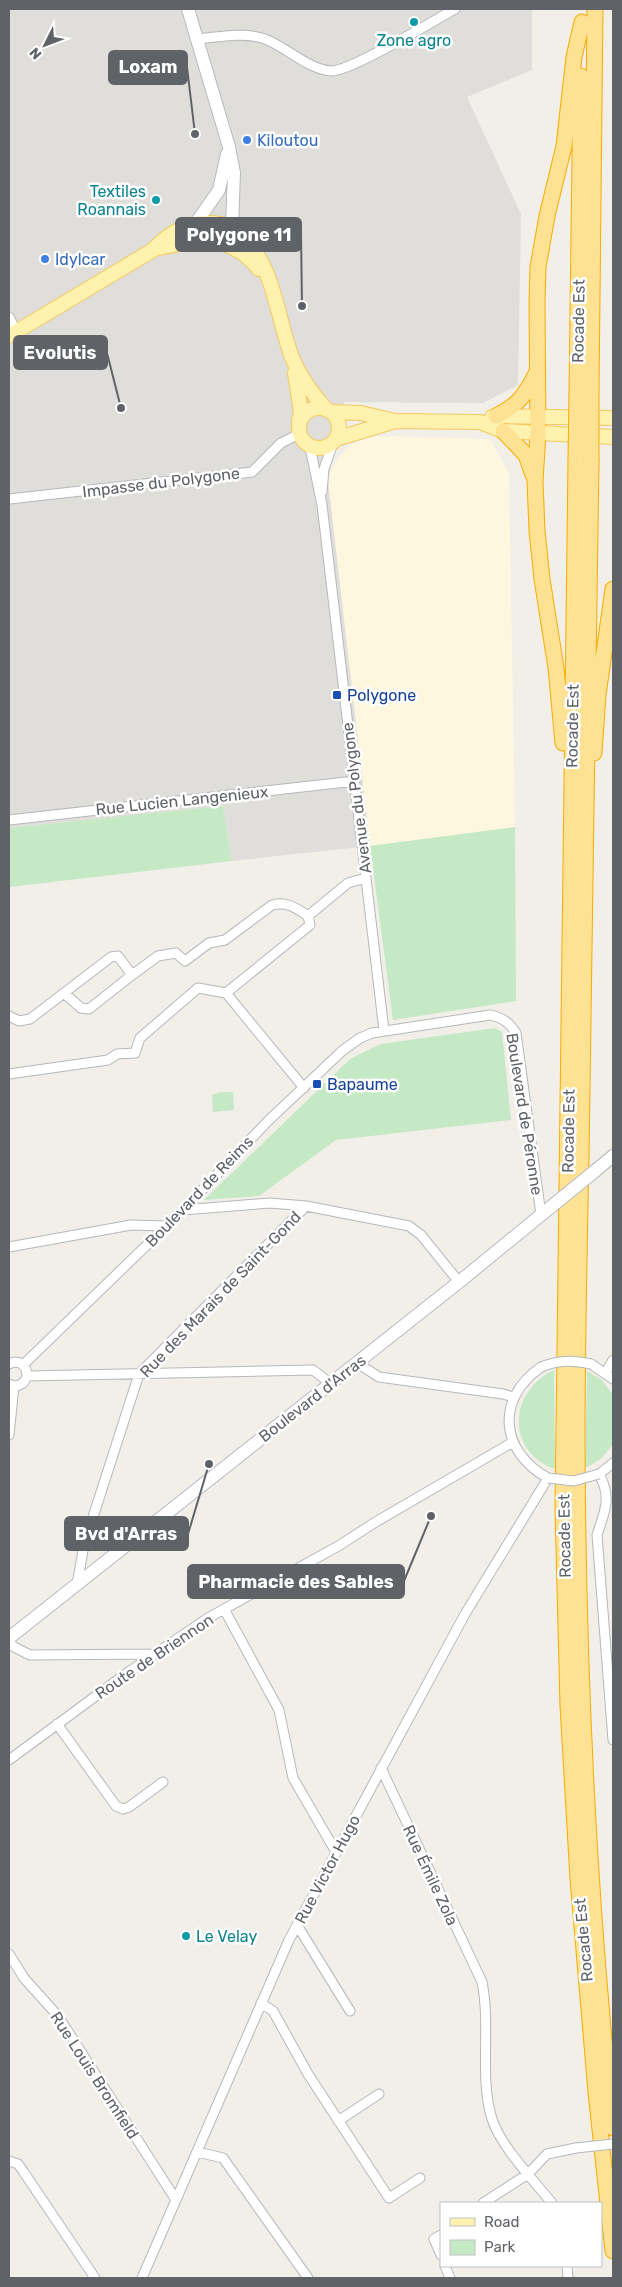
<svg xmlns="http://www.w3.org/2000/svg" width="622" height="2287" font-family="Rubik,sans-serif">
  <rect width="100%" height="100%" fill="#f1efe8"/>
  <!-- commercial -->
  <path fill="#fef7e0" d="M375,436L490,439L509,474L515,827L370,846L328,481L331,469L345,450L357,441Z"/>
  <!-- industrial -->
  <path fill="#e0deda" d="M9,9H532V70L467,97L521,214L518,385L483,403L344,402L328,481L370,846L232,861L223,806L9,828Z"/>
  <!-- green -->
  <path fill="#c5e8c5" d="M223,806L232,861L9,887V828Z
    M515,827L516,1001L393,1020L370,846Z
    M495,1028L502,1032L511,1120L336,1140L259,1196L204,1200L350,1059L381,1044Z
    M220,1092H233L234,1110L213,1112L212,1095Z
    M554,1370L555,1469C505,1451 509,1391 554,1370Z
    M587,1371L602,1380L613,1395V1444L601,1459L585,1468Z"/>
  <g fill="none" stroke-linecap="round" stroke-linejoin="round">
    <defs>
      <path id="street" d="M197,39C218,37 242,32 262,38C285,45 306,69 331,71C350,72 433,21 455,9
        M9,317L16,331
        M310,447L322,505L384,1031
        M322,492L324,469L333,443
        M9,499L252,472L281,443L299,434
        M9,820L355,781
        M226,993L310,925L308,916
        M65,994L81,1008L89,1009L132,975
        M9,1016L19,1021L30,1019L111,957L118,956L132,975L158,956L176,953L185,961L209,943L225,940L272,905C287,901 296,908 308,916L348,883L366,878
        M9,1074L108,1060L117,1054L135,1053L140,1038L198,988L226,993L304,1088
        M183,1210L270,1203L306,1206L409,1226L421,1235L459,1282
        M9,1247L131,1225L166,1226
        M357,1363L379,1377L503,1394L513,1397
        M9,1364C19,1359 27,1365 27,1376C24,1385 17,1388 9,1384
        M591,1364L613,1379
        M23,1365L183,1210L268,1121L342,1051L360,1038L372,1033L490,1015C503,1018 509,1022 516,1033L541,1215
        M606,1372L613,1360
        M27,1376L313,1370L330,1383
        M9,1435L14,1386
        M613,1463L599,1474C612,1497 605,1511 597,1535L613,1740
        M77,1585L84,1545L139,1374L306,1206
        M224,1609L279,1710L293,1778L336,1852
        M9,1642L14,1647L30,1655L154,1654
        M57,1724L116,1806L123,1809L129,1807L163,1782
        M9,1760L127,1673L208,1618L340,1545L374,1523L513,1442
        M381,1768L482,1982C491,2026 479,2078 492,2119C500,2145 534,2181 552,2203
        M297,1925L350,2011
        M9,1954L24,1978L58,2016L176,2200
        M261,2003L273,2011L308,2074L389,2198L420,2178
        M338,2121L379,2094
        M197,2152L223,2158L308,2278
        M9,2161L18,2164L23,2171L95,2278
        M483,2203L528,2174L547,2154L576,2148
        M441,2235L434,2239L441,2255
        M445,2266L450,2278
        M567,2266L568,2278
        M142,2278L289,1940L465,1614L548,1478C500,1452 495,1399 541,1367"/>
      <path id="secondary" d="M196,223L219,190L227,154
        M172,242L188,235L220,234L232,227L234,173L229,147L188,9
        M595,1171L613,1156
        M9,1638L459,1282L552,1206"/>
      <path id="primary" d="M154,249C196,240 229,232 259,269
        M9,336L153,250C167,235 185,223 206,223C214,223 225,224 232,227C235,229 238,233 241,235C276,268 276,317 293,360C302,380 312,394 327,410
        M295,373L301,412L299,421
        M299 428a20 20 0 1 1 40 0a20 20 0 1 1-40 0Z
        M331,412L361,413L395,421L480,422L503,431L613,437
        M492,417L496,416L613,418
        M336,439L392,422"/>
      <path id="highway" d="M591,391L595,9
        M577,392L581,76
        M496,416C520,404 525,395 537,372
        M503,431L526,455L533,475
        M576,460L563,1509L568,1706L578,1879L596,2092L613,2251
        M591,462C587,694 583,926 581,1158C579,1253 577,1348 577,1443C578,1672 588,1901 613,2128
        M563,743L556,668L542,579L537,531L535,481L538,433L537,301L538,267L547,216L564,146L574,57L582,22
        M594,753L598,695L613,589"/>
    </defs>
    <!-- street casing -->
    <use href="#street" stroke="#b5b8bc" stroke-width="11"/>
    <!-- secondary casing -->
    <use href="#secondary" stroke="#b6babf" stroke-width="14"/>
    <!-- primary casing -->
    <use href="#primary" stroke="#f2c960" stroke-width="16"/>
    <!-- highway casing -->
    <use href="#highway" stroke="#f9ab00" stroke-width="17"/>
    <!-- street -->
    <use href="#street" stroke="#fff" stroke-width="9"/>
    <!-- secondary -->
    <use href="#secondary" stroke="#fff" stroke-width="12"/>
    <!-- primary -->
    <use href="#primary" stroke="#fff2af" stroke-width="14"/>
    <!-- highway -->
    <use href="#highway" stroke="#fde293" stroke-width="15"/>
    <defs>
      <path id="street-bridge" d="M541,1367C559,1360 572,1360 591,1364
        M548,1478L574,1481L599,1474
        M576,2148L613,2144"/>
      <path id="secondary-bridge" d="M552,1206L595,1171"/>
      <path id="highway-bridge" d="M591,391V462
        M576,460L577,392"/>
    </defs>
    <!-- street-bridge casing -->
    <use href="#street-bridge" stroke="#b5b8bc" stroke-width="11" stroke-linecap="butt"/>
    <!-- secondary-bridge casing -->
    <use href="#secondary-bridge" stroke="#b6babf" stroke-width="14" stroke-linecap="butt"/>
    <!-- highway-bridge casing -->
    <use href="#highway-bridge" stroke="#f9ab00" stroke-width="17" stroke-linecap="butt"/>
    <!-- street-bridge -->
    <use href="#street-bridge" stroke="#fff" stroke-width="9"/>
    <!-- secondary-bridge -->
    <use href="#secondary-bridge" stroke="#fff" stroke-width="12"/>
    <!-- highway-bridge -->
    <use href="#highway-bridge" stroke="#fde293" stroke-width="15"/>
  </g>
  <!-- markers -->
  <g fill="#0f9aa8" stroke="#fff" stroke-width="2">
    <circle cx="414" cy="22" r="5"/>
    <circle cx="156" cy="200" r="5"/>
    <circle cx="186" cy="1936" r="5"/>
  </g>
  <g fill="#3f7fe0" stroke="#fff" stroke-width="2">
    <circle cx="247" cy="140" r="5"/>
    <circle cx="45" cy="259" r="5"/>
  </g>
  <g fill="#1a4fb4" stroke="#fff" stroke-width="2">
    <rect x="332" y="690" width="10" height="10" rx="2.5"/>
    <rect x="312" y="1079" width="10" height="10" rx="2.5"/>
  </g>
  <g text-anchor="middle" stroke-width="5" stroke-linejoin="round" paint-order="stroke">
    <!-- culture labels -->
    <g font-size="16" fill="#0d838f" stroke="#fff">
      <text x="414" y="46">Zone agro</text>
      <text x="146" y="197" text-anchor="end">Textiles<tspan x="146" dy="18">Roannais</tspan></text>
      <text x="196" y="1942" text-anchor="start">Le Velay</text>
    </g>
    <!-- shop labels -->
    <g font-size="16" fill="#366cbe" stroke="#fff" text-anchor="start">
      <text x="257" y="146">Kiloutou</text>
      <text x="55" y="265">Idylcar</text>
    </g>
    <!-- street labels -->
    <g font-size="16" fill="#5f6368" stroke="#fff">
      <text transform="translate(578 321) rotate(-89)" y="6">Rocade Est</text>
      <text transform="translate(161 482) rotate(-7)" y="6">Impasse du Polygone</text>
      <text transform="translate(572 726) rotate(-89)" y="6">Rocade Est</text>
      <text transform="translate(356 798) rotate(-97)" y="6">Avenue du Polygone</text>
      <text transform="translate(182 800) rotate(-6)" y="6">Rue Lucien Langenieux</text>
      <text transform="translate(525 1114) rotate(81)" y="6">Boulevard de Péronne</text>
      <text transform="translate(568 1131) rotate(-89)" y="6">Rocade Est</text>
      <text transform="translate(199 1191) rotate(-46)" y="6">Boulevard de Reims</text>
      <text transform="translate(220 1294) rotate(-46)" y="6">Rue des Marais de Saint-Gond</text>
      <text transform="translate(312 1398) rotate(-38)" y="6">Boulevard d'Arras</text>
      <text transform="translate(564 1536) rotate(-91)" y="6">Rocade Est</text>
      <text transform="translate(154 1656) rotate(-34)" y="6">Route de Briennon</text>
      <text transform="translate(327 1869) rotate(-62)" y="6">Rue Victor Hugo</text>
      <text transform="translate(431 1875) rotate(65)" y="6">Rue Émile Zola</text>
      <text transform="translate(583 1940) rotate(-95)" y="6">Rocade Est</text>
      <text transform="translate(95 2075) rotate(57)" y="6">Rue Louis Bromfield</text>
    </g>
    <!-- transit labels -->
    <g font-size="16" fill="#164399" stroke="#fff" text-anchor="start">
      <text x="347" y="701">Polygone</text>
      <text x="327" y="1090">Bapaume</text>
    </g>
  </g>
  <!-- callouts -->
  <path fill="none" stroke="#5f6368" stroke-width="2" d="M195 134L187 67M302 306L301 234M121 408L107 353M209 1464L188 1534M431 1516L404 1581"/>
  <g fill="#5f6368" stroke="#fff" stroke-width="2">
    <circle cx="195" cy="134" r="5"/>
    <circle cx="302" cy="306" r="5"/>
    <circle cx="121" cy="408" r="5"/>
    <circle cx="209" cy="1464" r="5"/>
    <circle cx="431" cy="1516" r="5"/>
  </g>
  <g fill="#5f6368" stroke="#5f6368" stroke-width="2">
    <rect x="109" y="51" width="78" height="33" rx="5"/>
    <rect x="176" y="218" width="125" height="33" rx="5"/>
    <rect x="14" y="336" width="93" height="33" rx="5"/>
    <rect x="65" y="1517" width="123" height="33" rx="5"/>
    <rect x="188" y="1565" width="216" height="33" rx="5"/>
  </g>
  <g font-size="18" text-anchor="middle" font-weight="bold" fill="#fff">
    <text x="148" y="73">Loxam</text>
    <text x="239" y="241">Polygone 11</text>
    <text x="60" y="359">Evolutis</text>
    <text x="126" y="1540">Bvd d'Arras</text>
    <text x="296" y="1588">Pharmacie des Sables</text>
  </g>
  <!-- border -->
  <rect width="622" height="2287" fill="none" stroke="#5f6368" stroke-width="20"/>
  <!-- legend -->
  <rect x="440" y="2202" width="162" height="65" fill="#ffffff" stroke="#bfc1c3"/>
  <rect x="450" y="2218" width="25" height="8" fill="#fff2af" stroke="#bfc1c3"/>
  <text x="484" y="2227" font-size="15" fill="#5f6368">Road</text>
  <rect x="450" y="2240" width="25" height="15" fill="#c5e8c5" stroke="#bfc1c3"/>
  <text x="484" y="2252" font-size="15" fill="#5f6368">Park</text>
  <!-- north arrow -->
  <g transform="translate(45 45) rotate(228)" stroke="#ffffff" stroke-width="4" paint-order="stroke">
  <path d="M0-4L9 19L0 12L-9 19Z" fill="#5f6368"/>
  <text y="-8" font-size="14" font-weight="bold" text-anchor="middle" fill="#5f6368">N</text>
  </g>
</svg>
